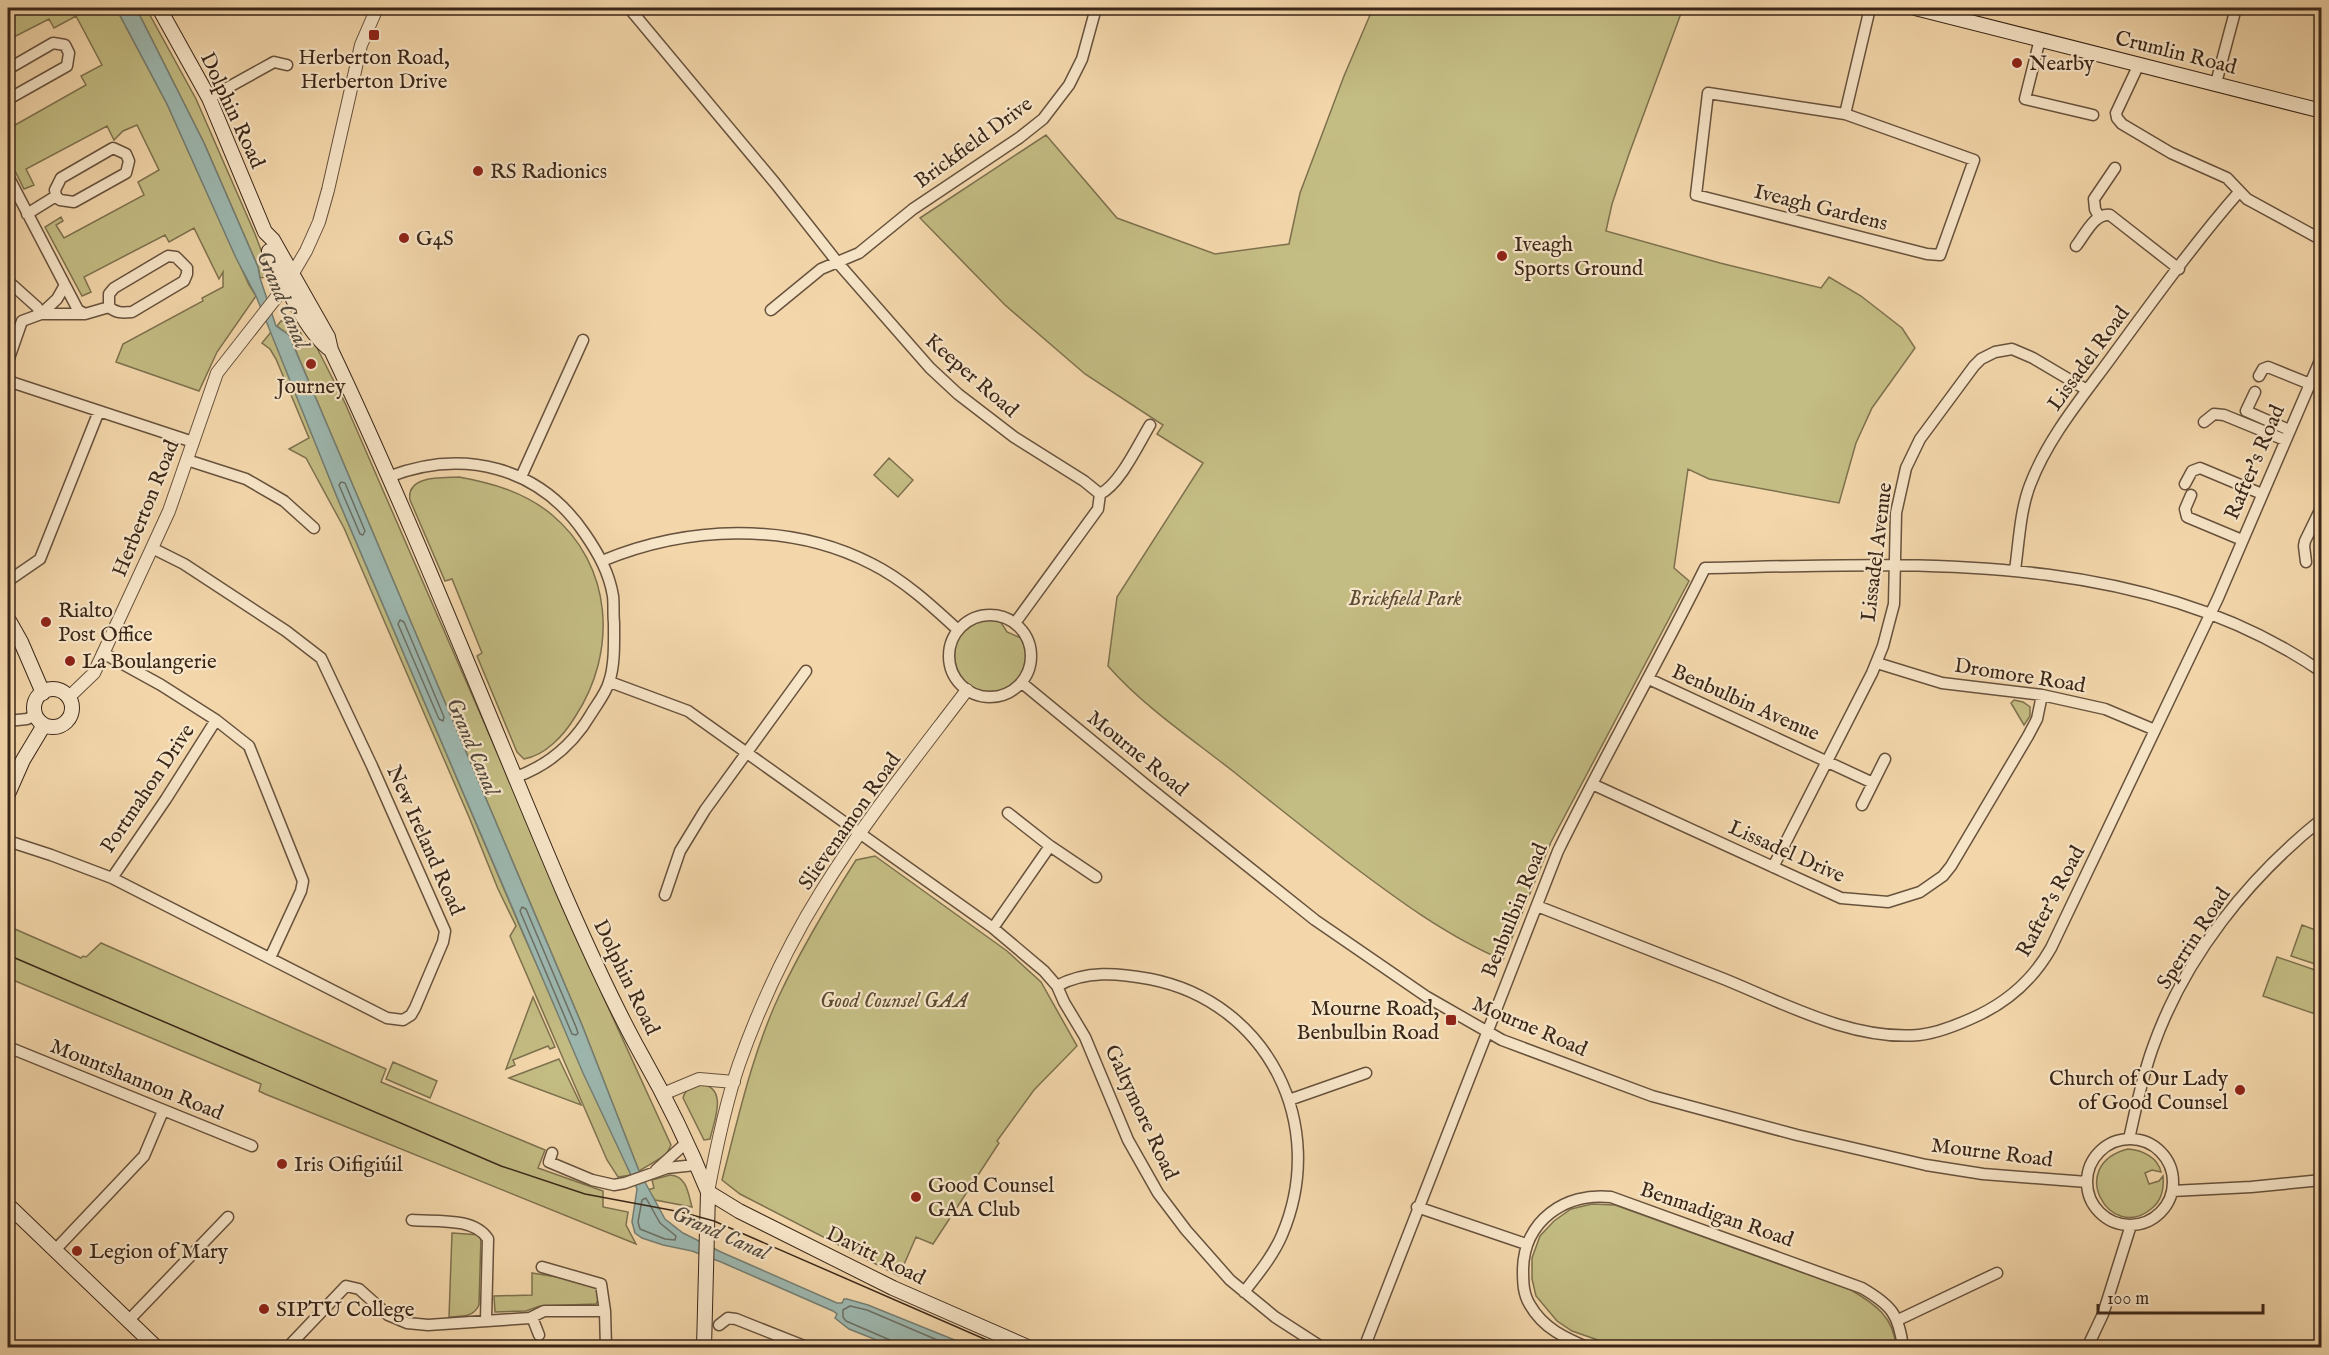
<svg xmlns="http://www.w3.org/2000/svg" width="2329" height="1355" font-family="'IM FELL English',serif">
  <rect width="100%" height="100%" fill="#f3d7ab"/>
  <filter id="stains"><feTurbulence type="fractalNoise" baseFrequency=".00333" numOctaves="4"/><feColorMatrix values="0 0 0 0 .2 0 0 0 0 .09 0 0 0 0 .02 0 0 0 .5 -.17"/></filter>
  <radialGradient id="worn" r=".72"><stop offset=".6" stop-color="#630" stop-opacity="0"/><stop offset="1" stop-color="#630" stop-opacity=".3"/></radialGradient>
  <!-- green -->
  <path fill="#c3bc83" stroke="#7e714e" stroke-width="1.5" d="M8,8H116L167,104L249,285L256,296L217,352L199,391L116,362L123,344L203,301L202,298L223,287V272L219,279L194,228L169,242L165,235L84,277L91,292L82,296L45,227L61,217L63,221L56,225L64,238L144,195L138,182L159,170L137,125L123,131L114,140L107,126L26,169L34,185L24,189L8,157V129L86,85L81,76L102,65L76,16L54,28L49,19L8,40Z
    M136,8H146L196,99L255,234L269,271L267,277L260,278L258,267L204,143Z
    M1373,8H1683L1629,154L1612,204L1606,231L1720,263L1821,288L1829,277L1861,296L1902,328L1915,348L1872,408L1856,443L1839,503L1709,479L1688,469L1674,568L1689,581L1551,842L1503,960C1446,936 1394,897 1345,860C1308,831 1271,802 1234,772C1192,739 1143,706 1108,666L1117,597L1203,463L1157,434L1163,425L1085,374L1005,305L920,218L1046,135L1117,218L1215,254L1289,244L1300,193L1344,76Z
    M290,320L296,323L306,344L314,342L345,403L603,996L671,1145L666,1155L639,1171L582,1025L289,335L277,326L281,321Z
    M271,332L337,497L524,936L631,1175L618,1177L607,1160L510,936L516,926L498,889L469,817L344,528L306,458L289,449L309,438L276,359L270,349L262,343Z
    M889,458L913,480L898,497L874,475Z
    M459,477C492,483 524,492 551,514C613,565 618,652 575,717C564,735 546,755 524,759L517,752L477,656L482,653L452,579L445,581L410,500C406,475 442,478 459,477Z
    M991,620L1000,621L1007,632L1021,638C1027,651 1028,665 1019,677C1014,684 1005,690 996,691C949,699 935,624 991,620Z
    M2014,700L2023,702L2030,707V716L2024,725L2011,703Z
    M875,856L1007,951L1041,982L1077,1046L1034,1090L997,1141L999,1143L933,1244L916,1237L899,1276L740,1194L722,1180C738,1119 752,1054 779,996C801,949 828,904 856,860Z
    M2302,925L2321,932V966L2291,956Z
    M8,926L81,958L83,956L86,957L101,943L386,1069L381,1082L545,1150L538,1168L603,1191V1207L628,1212L626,1225L636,1244L265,1094L259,1091L261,1084L8,978Z
    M2277,957L2321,972V1016L2263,996Z
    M533,997L555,1047L550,1049L548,1046L513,1060L515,1065L506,1069Z
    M559,1059L581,1105L509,1078Z
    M393,1062L437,1081L430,1098L386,1079Z
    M700,1084C729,1087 714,1121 710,1139L704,1140L683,1098C685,1089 693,1086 700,1084Z
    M2128,1149C2143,1150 2158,1158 2161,1172L2152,1170L2145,1173L2149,1184L2159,1181L2163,1176C2164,1188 2162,1201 2151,1209C2110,1243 2065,1165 2128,1149Z
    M670,1175C687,1176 688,1193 692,1207L655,1200L648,1190L654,1188L652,1180Z
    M1592,1204L1615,1205L1851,1290C1875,1304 1894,1317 1896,1347H1618L1572,1331L1557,1321L1536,1296L1532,1279V1258L1540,1236L1554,1221L1571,1209Z
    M452,1233L481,1235L479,1305C473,1318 461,1316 449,1317Z
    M532,1273L595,1283L602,1292L596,1304L540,1306L526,1311L495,1312L494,1296L532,1295Z"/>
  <!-- water -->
  <path fill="#9db8b0" stroke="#757e73" stroke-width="1.5" d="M116,8H136L204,143L258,267L260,278L276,326L289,335L582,1025L639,1171L665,1219L683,1233L721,1252L837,1303H842L844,1299H847L868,1305L972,1347H894L849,1329L835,1318L837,1314L833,1311L721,1262L692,1251L663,1245L642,1238L635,1233L632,1222L637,1189L631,1175L583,1073L415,680L337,497L256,296L236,258L167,104Z"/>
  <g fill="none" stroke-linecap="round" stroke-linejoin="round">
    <!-- shore -->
    <path stroke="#6c6f64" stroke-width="1.5" d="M341,482L345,483L365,531L363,535L360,534L339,485Z
      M400,620L404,622L444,717L443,721L439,719L398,624Z
      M522,907L526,909L576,1027L578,1033L576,1035L572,1034L520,911Z
      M646,1198L660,1223L676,1236L675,1240L665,1239L640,1229L638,1222L642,1200Z
      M893,1348L890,1340L846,1321L843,1317V1310L850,1306L867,1310L956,1348"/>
    <defs>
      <path id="minor" d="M629,8L775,183L838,263L930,368L958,394L1014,437L1084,481L1100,494
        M2040,39L2025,99L2093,115
        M2139,64L2116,113L2117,118L2122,124L2171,153L2227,178L2247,199L2322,240
        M8,69L53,43L65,45L69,53L67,66L12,97L8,96
        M2216,83L2236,8
        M1708,93L1845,114L1974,160L1940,255L1927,254L1696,195Z
        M209,98L274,62L287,65
        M1845,114L1870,8
        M8,176L78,310L85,314
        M27,214L56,196L55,190L61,178L113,148L126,154L129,161L126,173L74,202L60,200L56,196
        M2099,217L2095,209L2094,199L2115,168
        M2076,246C2085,235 2094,213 2110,215L2179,269
        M8,281L37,307L41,314
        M771,310L821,269L859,253L913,209L1019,138L1043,119L1069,85L1082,59L1096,8
        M41,314H85L109,307V294L114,288L168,256L176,257L187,268V274L184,281L132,312C122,313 116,313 109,307
        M8,361L22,321L41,314L57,299L65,285
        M2259,376L2263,369L2268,367L2310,384
        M8,381L193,442
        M2255,392L2246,411L2289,430
        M2204,422L2214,414L2224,415L2285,440
        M187,460L246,479L284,501L314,528
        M388,477C463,448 539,466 585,534C598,553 609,572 613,596C614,605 613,614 614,623C614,641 615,665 609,682C606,693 597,704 591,714C574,743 549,765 516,777
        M521,477L583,340
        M2185,484L2192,471L2200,468L2262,494
        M1100,494C1120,484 1138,445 1150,425
        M2191,495L2185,509L2187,517L2242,540
        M602,561C686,526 789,521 872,564C904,580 932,606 958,630
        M2306,562L2304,546L2305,541L2322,506
        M2015,570C2019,542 2020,511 2030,485C2049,435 2086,393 2116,351C2155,298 2196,241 2239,192
        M8,581L40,559L99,411
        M949 656a41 41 0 1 1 82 0a41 41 0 1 1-82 0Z
        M1015,623L1098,509L1100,494
        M103,653L161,685L216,720L249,746L303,881L301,891L270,958
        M1877,663L1942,683L2042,695L2105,709L2155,730
        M1649,679L1873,783
        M610,682L688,711L993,928L1044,971L1057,986L1064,1002L1085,1037L1128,1140L1158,1193L1186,1230L1230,1280L1275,1317L1323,1348
        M1022,683L1146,785L1315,920L1427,997L1502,1040L1652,1096L1797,1135L1926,1165L1983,1174L2087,1182
        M8,721L27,719L36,715
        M1592,784L1841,898L1888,902L1920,892L1943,876L1951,866L2028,736L2037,719L2042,695
        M1862,805L1885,759
        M1008,813L1050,846L1096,877
        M8,841L51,855L112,878L387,1018L403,1020L411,1015L415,1008L443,942L445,931L372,766L321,658L286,631L184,564L152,548
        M1773,867L1872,673L1883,646L1894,604L1896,513L1906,468L1920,439L1974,366L1981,359L1995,352L2012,349L2033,358L2087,390
        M112,878L166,799L216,720
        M665,895L680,851L705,810L806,671
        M1537,906C1599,930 1661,955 1724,979C1783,1003 1853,1041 1919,1035C1939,1033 1960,1024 1979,1015C2010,1000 2034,978 2051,948L2218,598L2322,356
        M993,928L1050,846
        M1057,986C1086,970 1118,973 1150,979C1268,1002 1329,1125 1282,1235C1273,1256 1258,1274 1244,1292
        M8,1047L252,1146
        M1289,1100L1366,1073
        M2129,1139C2136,1108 2142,1077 2153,1047C2185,957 2248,878 2322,819
        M2087 1182a43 43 0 1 1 86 0a43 43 0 1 1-86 0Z
        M552,1153L549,1162L592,1180L614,1185L625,1183L667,1168L695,1165
        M656,1170L686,1143
        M2172,1191L2251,1187L2322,1180
        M1417,1207L1526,1244
        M412,1220C436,1222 474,1217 488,1239L486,1320
        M55,1250L144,1156L163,1111
        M605,1311L606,1348
        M532,1317L539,1335
        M129,1320L228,1217
        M1898,1320L1997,1273
        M719,1325L728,1318L736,1319L809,1348
        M287,1348L346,1286L359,1289L388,1315L407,1323L428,1325L530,1318L544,1311H605L601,1284L542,1267
        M1364,1348L1558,851C1605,755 1658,663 1705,568C1911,564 2143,548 2322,672
        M1589,1348C1565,1338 1543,1328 1530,1305C1523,1294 1523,1282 1523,1269C1524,1221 1565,1192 1611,1197L1862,1288C1891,1305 1899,1314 1903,1348
        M2087,1348L2103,1314L2131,1225"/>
      <path id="tertiary" d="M68,698L94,673L152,548L169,511L217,373L286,285L306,251L319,222L328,190L361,45L377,8
        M663,1094L699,1079L734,1082
        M708,1192C716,1149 725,1105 739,1064C760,1005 788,945 821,892C864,822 917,756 967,690"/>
      <path id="secondary" d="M159,8L209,98L265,232L273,240L328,337L331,350C415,527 486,711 563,891C587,946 612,1002 641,1054C666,1098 689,1145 708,1192L704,1348
        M1915,8L2322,111
        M269,251C284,280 305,332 331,350
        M8,619L21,642L43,693
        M34 708a19 19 0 1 1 38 0a19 19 0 1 1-38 0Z
        M8,794L23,760L44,725
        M708,1192L739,1211L893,1288L1030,1348
        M8,1205L157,1348"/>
    </defs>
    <!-- minor casing -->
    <use href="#minor" stroke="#68523d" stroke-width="13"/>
    <!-- tertiary casing -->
    <use href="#tertiary" stroke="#68523d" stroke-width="14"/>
    <!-- secondary casing -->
    <use href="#secondary" stroke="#3a2618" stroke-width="16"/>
    <!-- minor -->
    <use href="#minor" stroke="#f7e5c8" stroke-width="10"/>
    <!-- tertiary -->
    <use href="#tertiary" stroke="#f7e5c8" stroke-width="12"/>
    <!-- secondary -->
    <use href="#secondary" stroke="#f7e5c8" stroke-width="14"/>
    <!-- tram -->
    <path stroke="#3a2618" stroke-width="1.5" d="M8,955L501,1166L585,1194L681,1212L714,1221L1005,1348"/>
  </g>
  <!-- markers -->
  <g fill="#8f2418" stroke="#f7e5c8" stroke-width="2">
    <rect x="368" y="29" width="12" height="12" rx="3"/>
    <circle cx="2017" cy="63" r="6"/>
    <circle cx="478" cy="171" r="6"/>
    <circle cx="404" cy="238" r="6"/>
    <circle cx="1502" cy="256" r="6"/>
    <circle cx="311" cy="364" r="6"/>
    <circle cx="46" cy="622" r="6"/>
    <circle cx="70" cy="661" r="6"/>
    <rect x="1445" y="1014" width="12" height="12" rx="3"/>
    <circle cx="2240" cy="1090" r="6"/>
    <circle cx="282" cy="1164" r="6"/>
    <circle cx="916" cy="1197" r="6"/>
    <circle cx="77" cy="1251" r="6"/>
    <circle cx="264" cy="1309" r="6"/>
  </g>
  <g text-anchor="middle" stroke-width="4.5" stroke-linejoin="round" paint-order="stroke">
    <!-- street labels -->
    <g font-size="21" fill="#3a2618" stroke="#f7e5c8">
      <text transform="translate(2176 52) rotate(14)" y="7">Crumlin Road</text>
      <text transform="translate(233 110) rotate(65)" y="7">Dolphin Road</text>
      <text transform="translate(973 142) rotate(-36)" y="7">Brickfield Drive</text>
      <text transform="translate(1821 207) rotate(14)" y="7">Iveagh Gardens</text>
      <text transform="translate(2088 358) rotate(-54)" y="7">Lissadel Road</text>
      <text transform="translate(972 375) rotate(41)" y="7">Keeper Road</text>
      <text transform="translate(2254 462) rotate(-67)" y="7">Rafter's Road</text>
      <text transform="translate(145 508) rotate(-68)" y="7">Herberton Road</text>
      <text transform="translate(1876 552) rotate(-83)" y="7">Lissadel Avenue</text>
      <text transform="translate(2020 675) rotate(9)" y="7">Dromore Road</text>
      <text transform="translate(1746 702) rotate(24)" y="7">Benbulbin Avenue</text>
      <text transform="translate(1138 753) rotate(39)" y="7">Mourne Road</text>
      <text transform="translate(147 788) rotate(-56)" y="7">Portmahon Drive</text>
      <text transform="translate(849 821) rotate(-55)" y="7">Slievenamon Road</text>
      <text transform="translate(426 840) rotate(66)" y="7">New Ireland Road</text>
      <text transform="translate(1787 851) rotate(24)" y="7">Lissadel Drive</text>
      <text transform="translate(2050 901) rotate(-62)" y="7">Rafter's Road</text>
      <text transform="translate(1514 910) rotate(-68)" y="7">Benbulbin Road</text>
      <text transform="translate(2193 938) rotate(-57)" y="7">Sperrin Road</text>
      <text transform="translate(627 977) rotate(64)" y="7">Dolphin Road</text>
      <text transform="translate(1530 1026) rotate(23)" y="7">Mourne Road</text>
      <text transform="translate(137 1079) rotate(22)" y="7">Mountshannon Road</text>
      <text transform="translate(1142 1112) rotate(65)" y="7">Galtymore Road</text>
      <text transform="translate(1992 1152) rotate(7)" y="7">Mourne Road</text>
      <text transform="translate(1717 1214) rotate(19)" y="7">Benmadigan Road</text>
      <text transform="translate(876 1255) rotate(26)" y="7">Davitt Road</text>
    </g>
    <!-- poi labels -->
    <g font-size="21" fill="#3a2618" stroke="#f7e5c8" text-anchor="start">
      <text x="374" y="64" text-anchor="middle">Herberton Road,<tspan x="374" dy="24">Herberton Drive</tspan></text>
      <text x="2029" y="70">Nearby</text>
      <text x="490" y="178">RS Radionics</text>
      <text x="416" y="245">G4S</text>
      <text x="1514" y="251">Iveagh<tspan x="1514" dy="24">Sports Ground</tspan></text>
      <text x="311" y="393" text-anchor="middle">Journey</text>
      <text x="58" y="617">Rialto<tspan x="58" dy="24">Post Office</tspan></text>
      <text x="82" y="668">La Boulangerie</text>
      <text x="1439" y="1015" text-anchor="end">Mourne Road,<tspan x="1439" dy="24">Benbulbin Road</tspan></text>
      <text x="2228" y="1085" text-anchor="end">Church of Our Lady<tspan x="2228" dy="24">of Good Counsel</tspan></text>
      <text x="294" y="1171">Iris Oifigiúil</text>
      <text x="928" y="1192">Good Counsel<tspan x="928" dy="24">GAA Club</tspan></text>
      <text x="89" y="1258">Legion of Mary</text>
      <text x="276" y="1316">SIPTU College</text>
    </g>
    <!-- park labels -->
    <g font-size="21" font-style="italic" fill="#5c4c33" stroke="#f7e5c8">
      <text x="1405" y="605">Brickfield Park</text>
      <text x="894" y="1007">Good Counsel GAA</text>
    </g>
    <!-- water labels -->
    <g font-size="22" font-style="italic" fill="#534a3e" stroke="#f7e5c8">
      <text transform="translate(284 299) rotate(67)" y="8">Grand Canal</text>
      <text transform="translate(474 746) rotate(67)" y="8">Grand Canal</text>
      <text transform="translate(721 1232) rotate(24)" y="8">Grand Canal</text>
    </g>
  </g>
  <!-- margin -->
  <rect width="2329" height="1355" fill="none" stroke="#f3d7ab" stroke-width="30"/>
  <rect x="9" y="9" width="2311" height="1337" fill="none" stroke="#3a2618" stroke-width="3"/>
  <rect x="15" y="15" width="2299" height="1325" fill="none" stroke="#3a2618" stroke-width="1.5"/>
  <!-- scale -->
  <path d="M2098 1304v9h165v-9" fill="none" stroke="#3a2618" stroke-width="3"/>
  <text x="2107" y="1304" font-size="18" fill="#3a2618" stroke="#f7e5c8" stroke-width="4.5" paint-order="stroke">100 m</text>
  <rect width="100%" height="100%" filter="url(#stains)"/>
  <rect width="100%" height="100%" fill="url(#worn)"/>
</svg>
